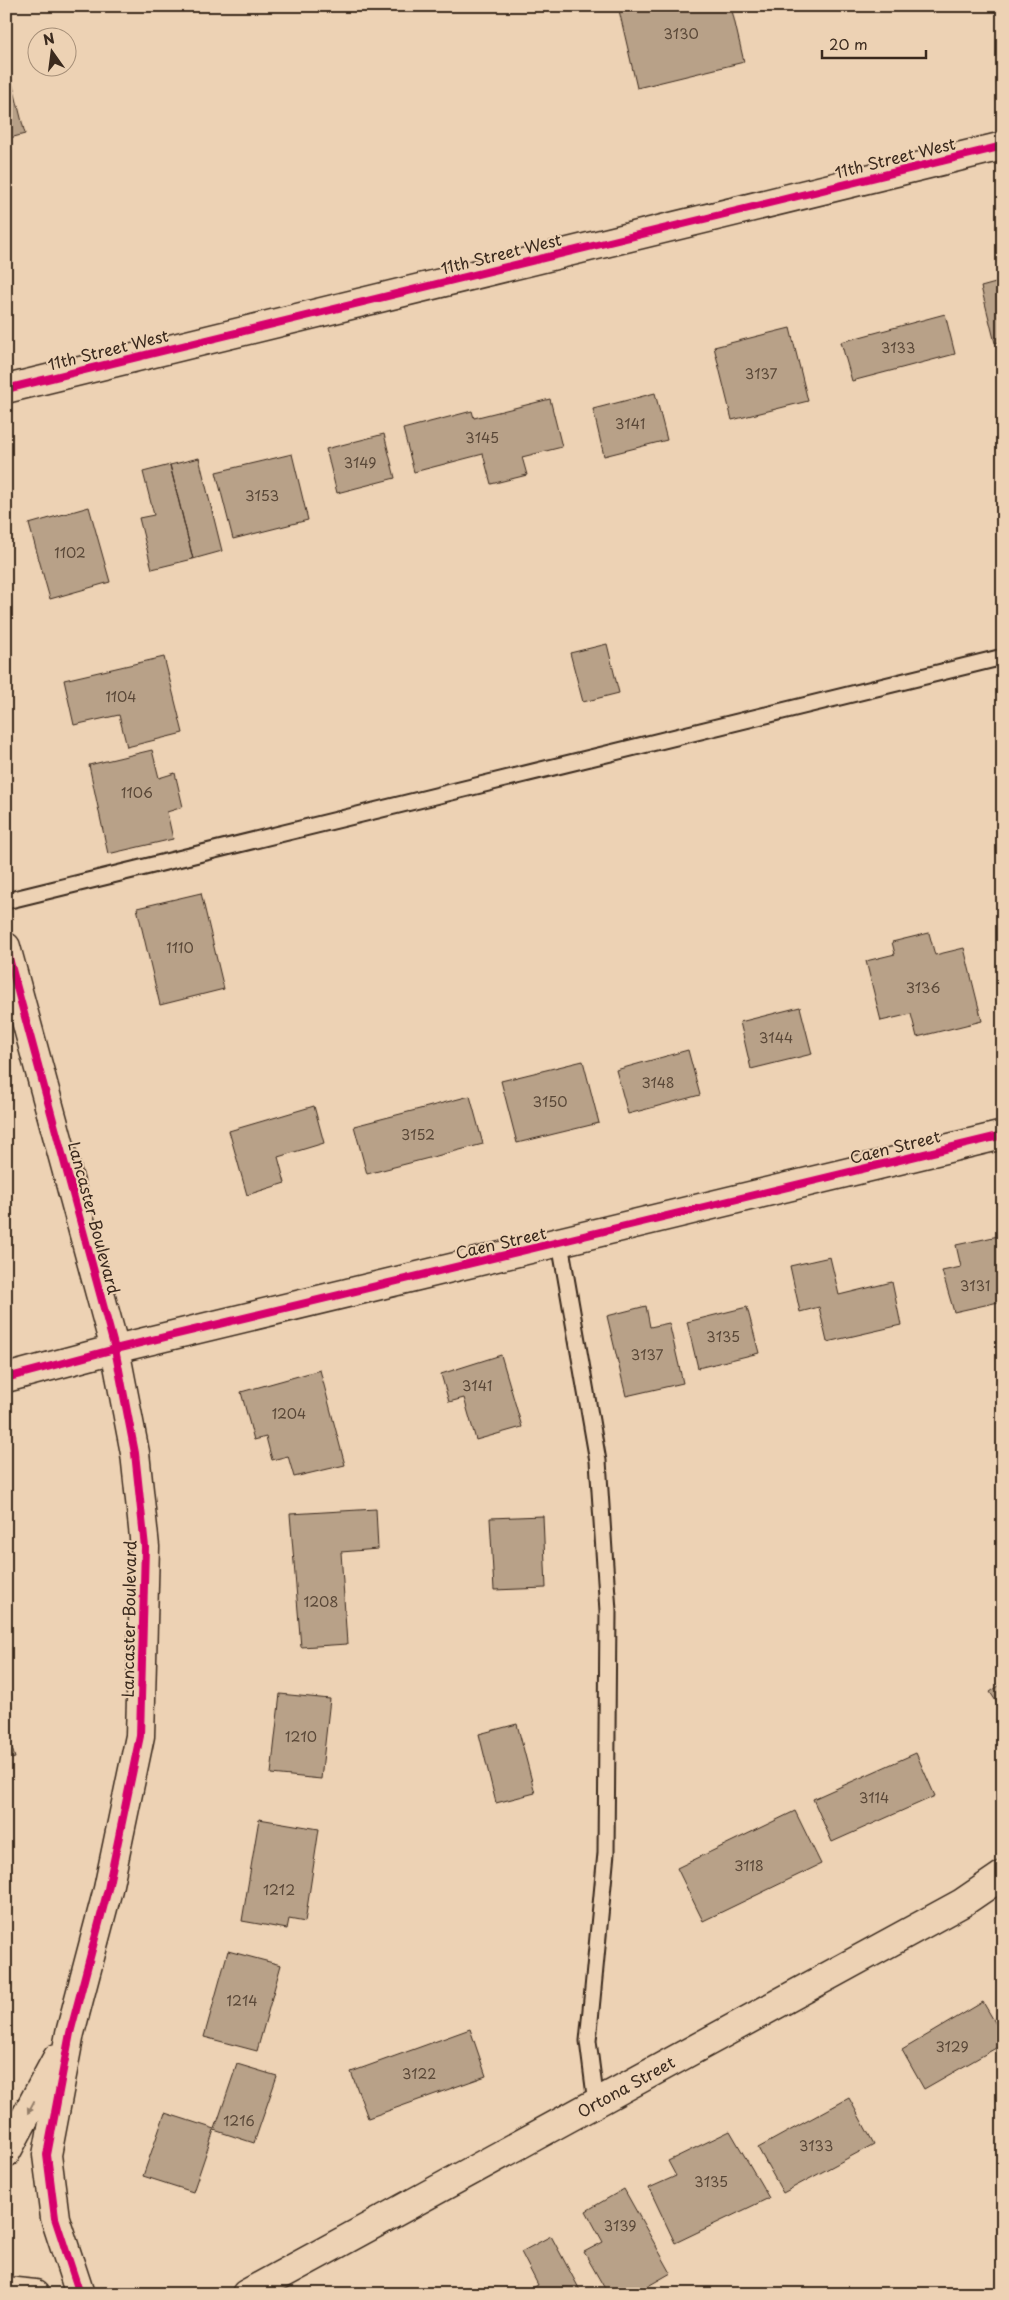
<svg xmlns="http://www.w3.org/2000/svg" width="1009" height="2300" font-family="'Playpen Sans',sans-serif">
  <rect width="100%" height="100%" fill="#edd2b4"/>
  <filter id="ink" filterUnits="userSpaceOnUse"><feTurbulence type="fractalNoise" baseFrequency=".02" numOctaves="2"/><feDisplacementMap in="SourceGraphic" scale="10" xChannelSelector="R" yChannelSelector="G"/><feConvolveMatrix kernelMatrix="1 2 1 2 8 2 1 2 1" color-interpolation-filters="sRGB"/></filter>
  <g filter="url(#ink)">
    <!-- building -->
    <path fill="#b8a188" stroke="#3b2a1e" d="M618,6H731L744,62L637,88Z
      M6,58L25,134L6,139Z
      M1003,281V341L995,343L981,287Z
      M945,314L955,354L852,381L841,342Z
      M790,328L808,401L732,420L714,347Z
      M655,393L667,440L604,456L593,409Z
      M550,399L562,447L522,457L527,475L491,484L483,454L414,472L403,429L472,411L474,418Z
      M384,434L395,478L337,493L326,449Z
      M292,454L308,520L233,539L216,472Z
      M199,458L222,551L193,559L170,465Z
      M170,465L193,559L152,569L139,518L154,515L143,472Z
      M89,507L110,582L50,599L29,524Z
      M607,644L619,693L583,702L570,653Z
      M164,657L183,733L127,747L119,715L74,725L64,680Z
      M152,750L159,778L175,773L183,807L167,812L173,839L108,854L89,765Z
      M201,893L224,989L160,1005L137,908Z
      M929,933L935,955L964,948L982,1021L917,1037L911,1014L881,1021L866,961L895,954L892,942Z
      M800,1007L812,1054L751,1069L740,1022Z
      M688,1050L700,1095L628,1114L616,1070Z
      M583,1061L599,1123L517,1143L501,1081Z
      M470,1096L483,1144L367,1174L354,1126Z
      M314,1106L324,1143L278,1157L285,1183L247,1195L229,1131Z
      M1003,1235V1301L954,1312L942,1271L961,1267L956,1245Z
      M830,1257L839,1295L892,1282L901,1325L827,1342L819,1307L800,1312L790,1266Z
      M646,1306L650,1327L669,1323L683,1383L626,1396L607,1316Z
      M747,1307L759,1353L698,1368L687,1322Z
      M501,1355L522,1427L476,1440L464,1398L449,1402L441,1374Z
      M320,1370L345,1465L294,1477L288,1456L272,1460L266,1437L254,1440L241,1392Z
      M376,1509L378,1549L341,1552L347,1644L301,1647L290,1514Z
      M543,1516L546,1588L494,1590L490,1518Z
      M1003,1683V1712L990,1692Z
      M280,1694L330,1699L321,1779L271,1774Z
      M517,1724L535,1793L496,1803L479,1734Z
      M6,1729L15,1758L6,1760Z
      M916,1753L935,1796L832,1842L813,1799Z
      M795,1811L821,1864L703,1921L677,1868Z
      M259,1819L319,1829L305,1922L289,1919L287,1929L242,1921Z
      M228,1951L281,1965L257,2051L204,2037Z
      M983,2002L1003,2036V2044L924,2089L902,2050Z
      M470,2029L486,2076L368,2118L351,2072Z
      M237,2064L277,2076L254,2143L214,2130L193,2192L143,2176L165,2113L215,2129Z
      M849,2098L874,2144L783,2193L758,2148Z
      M730,2131L769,2198L675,2243L649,2188L676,2176L668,2161Z
      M624,2189L671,2273L634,2294H608L584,2252L603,2242L586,2211Z
      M551,2236L582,2294H521L538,2285L521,2252Z"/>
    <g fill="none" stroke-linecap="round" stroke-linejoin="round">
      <defs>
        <path id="lane" d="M6,901L1003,657
          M560,1243L598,1461L608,1611L606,1853L588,2041L596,2103"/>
        <path id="street" d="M6,389L1003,146
          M6,947L115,1349L135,1453L145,1547L140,1736L108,1889L70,2033L47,2155L55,2218L80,2294
          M6,1378L115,1349L1003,1135
          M6,2153L57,2058
          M6,2291L35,2294
          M246,2294L962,1903L1003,1875"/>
      </defs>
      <!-- lane casing -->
      <use href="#lane" stroke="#3b2a1e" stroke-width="19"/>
      <!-- street casing -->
      <use href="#street" stroke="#3b2a1e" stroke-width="31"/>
      <!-- lane -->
      <use href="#lane" stroke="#edd2b4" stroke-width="15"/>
      <!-- street -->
      <use href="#street" stroke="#edd2b4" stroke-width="28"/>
      <defs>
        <path id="cycleway" d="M6,389L1003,146
          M6,947L115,1349L135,1453L145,1547L140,1736L108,1889L70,2033L47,2155L55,2218L80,2294
          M6,1378L115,1349L1003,1135"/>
      </defs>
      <!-- cycleway casing -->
      <use href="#cycleway" stroke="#edd2b4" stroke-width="11"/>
      <!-- cycleway -->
      <use href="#cycleway" stroke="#d6006c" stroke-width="8"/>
    </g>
    <!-- one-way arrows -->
    <defs><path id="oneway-solid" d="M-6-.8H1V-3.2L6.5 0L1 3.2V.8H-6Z" transform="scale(1.25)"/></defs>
    <use fill="#947e69" href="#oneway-solid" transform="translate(31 2107) rotate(118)"/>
  </g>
  <g text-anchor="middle" stroke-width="4" stroke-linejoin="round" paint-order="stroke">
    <!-- number labels -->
    <g font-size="14" fill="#5a4838">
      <text x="681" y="39">3130</text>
      <text x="898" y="353">3133</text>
      <text x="761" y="379">3137</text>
      <text x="630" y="429">3141</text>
      <text x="482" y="443">3145</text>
      <text x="360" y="468">3149</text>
      <text x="262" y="501">3153</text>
      <text x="70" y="558">1102</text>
      <text x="121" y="702">1104</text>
      <text x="137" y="798">1106</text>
      <text x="180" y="953">1110</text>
      <text x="923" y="993">3136</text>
      <text x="776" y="1043">3144</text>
      <text x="658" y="1088">3148</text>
      <text x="550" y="1107">3150</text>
      <text x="418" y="1140">3152</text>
      <text x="975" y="1291">3131</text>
      <text x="723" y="1342">3135</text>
      <text x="647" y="1360">3137</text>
      <text x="477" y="1391">3141</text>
      <text x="289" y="1419">1204</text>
      <text x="321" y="1607">1208</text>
      <text x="301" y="1742">1210</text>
      <text x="874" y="1803">3114</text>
      <text x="749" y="1871">3118</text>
      <text x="279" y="1895">1212</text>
      <text x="242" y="2006">1214</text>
      <text x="952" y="2052">3129</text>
      <text x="419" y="2079">3122</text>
      <text x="239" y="2126">1216</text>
      <text x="816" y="2151">3133</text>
      <text x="711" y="2187">3135</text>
      <text x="620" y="2231">3139</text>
    </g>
    <!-- street labels -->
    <g font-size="16" fill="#3b2a1e" stroke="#edd2b4">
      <text transform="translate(895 158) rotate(-14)" y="6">11th Street West</text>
      <text transform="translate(501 254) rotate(-14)" y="6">11th Street West</text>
      <text transform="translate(108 350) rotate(-14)" y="6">11th Street West</text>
      <text transform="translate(895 1147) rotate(-14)" y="6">Caen Street</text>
      <text transform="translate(94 1218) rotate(75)" y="6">Lancaster Boulevard</text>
      <text transform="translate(501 1243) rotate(-13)" y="6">Caen Street</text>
      <text transform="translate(129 1619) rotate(-89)" y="6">Lancaster Boulevard</text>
      <text transform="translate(626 2087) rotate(-29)" y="6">Ortona Street</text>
    </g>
  </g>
  <!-- margin -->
  <rect width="1009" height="2300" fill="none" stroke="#edd2b4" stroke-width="25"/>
  <rect x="12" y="12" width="984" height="2275" fill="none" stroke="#3b2a1e" stroke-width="2" filter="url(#ink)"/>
  <!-- north arrow -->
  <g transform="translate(52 52) rotate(346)"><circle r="24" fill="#edd2b4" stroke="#a68f78"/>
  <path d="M0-4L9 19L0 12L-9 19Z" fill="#3b2a1e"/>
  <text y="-8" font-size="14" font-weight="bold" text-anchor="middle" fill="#3b2a1e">N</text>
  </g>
  <!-- scale -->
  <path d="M822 50v8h104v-8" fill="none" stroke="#3b2a1e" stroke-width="2.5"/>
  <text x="829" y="50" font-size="15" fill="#3b2a1e" stroke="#edd2b4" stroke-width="4" paint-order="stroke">20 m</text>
</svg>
